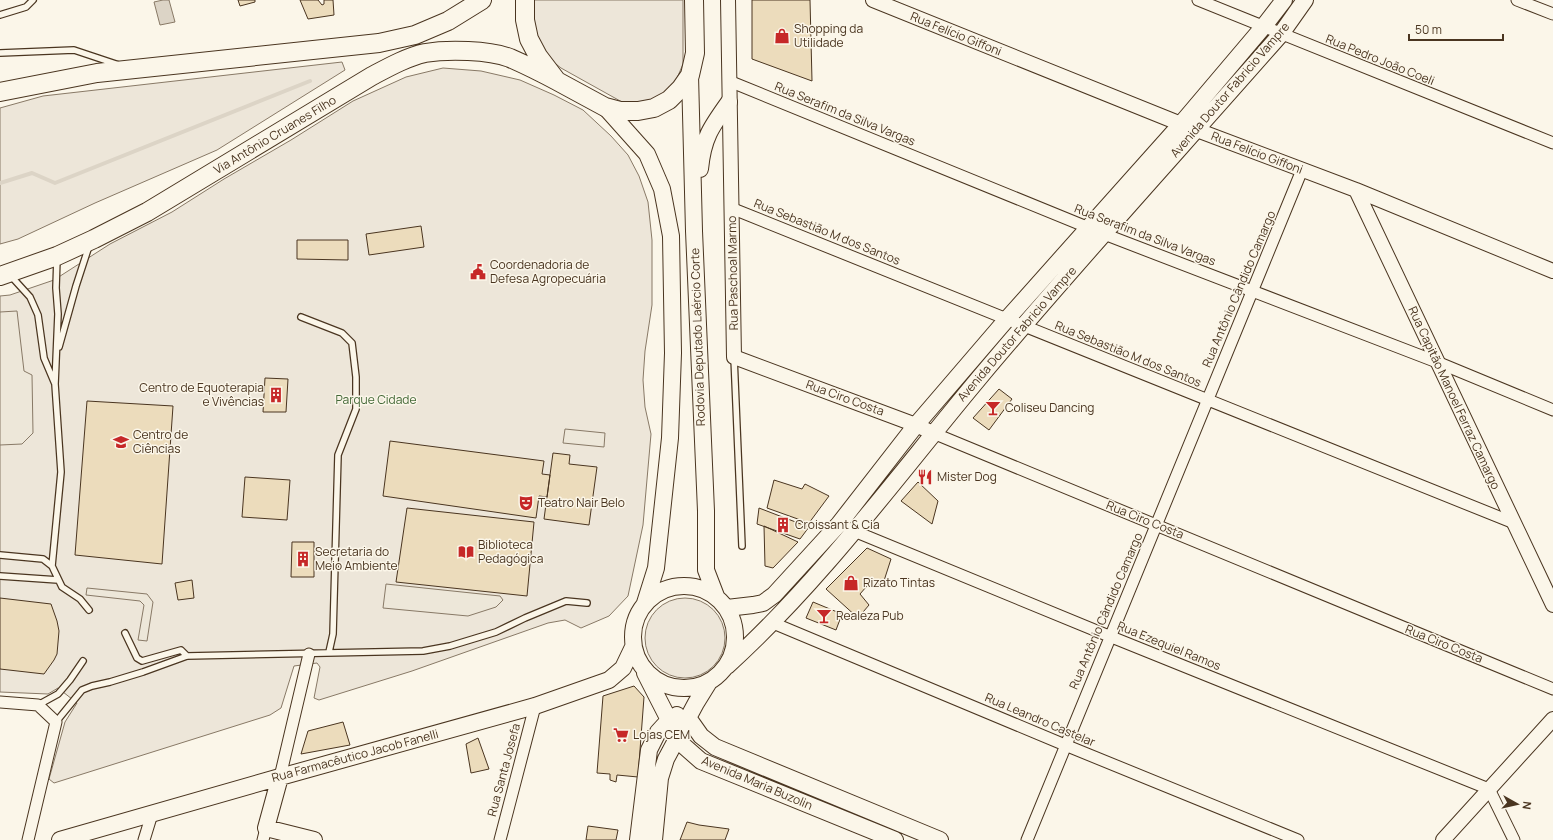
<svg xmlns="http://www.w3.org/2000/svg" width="1553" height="840" font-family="Manrope,sans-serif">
  <rect width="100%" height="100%" fill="#fbf6e9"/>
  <!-- green -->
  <path fill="#ede6d9" stroke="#887966" d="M532,0H683V64L675,83L665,93L653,101L637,105L622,102L561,68L547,57L535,40Z
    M342,62L345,70L217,150L95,203L18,239L0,244V108L43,96Z
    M443,68L481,71L520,80L554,95L583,110L611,136L628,155L639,176L648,202L652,240V305L645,351L643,380L645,407L651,434L643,525L628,596L609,616L581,628L565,620L548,623L412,671L319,700L314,698L320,667L317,663L294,666L281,708L270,715L54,783L49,779L65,722L77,703L58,688L48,694L0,692V296L10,295L54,280L110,244L172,212L224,179L291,140L353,101L406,77Z
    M645 638a40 40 0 1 1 80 0a40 40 0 1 1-80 0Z"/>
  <!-- parking -->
  <path fill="#ede7d9" stroke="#887966" d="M17,311L24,371L32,375L33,433L22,444L0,445V312Z
    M565,429L605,433L604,447L563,443Z
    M386,584L500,596L503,600L496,607L468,616L383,608Z
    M87,588L147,594L153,602L147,641L138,640L144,605L140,601L86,595Z"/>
  <!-- water -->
  <path fill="#dcd4c6" stroke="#887966" d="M163,0H169L175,22L160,25L154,2Z"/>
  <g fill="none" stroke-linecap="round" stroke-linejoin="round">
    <!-- stream -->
    <path stroke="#dcd4c6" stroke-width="4" d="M0,183L32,173L55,183L310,81"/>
  </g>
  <!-- building -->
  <path fill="#ecdcbc" stroke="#4a3520" d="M238,0H255V2L240,6Z
    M300,0H318L322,5L324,4V0H333L334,15L308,19Z
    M752,0H810L812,81L752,59Z
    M421,226L424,247L369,255L366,234Z
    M297,240H348V260L297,259Z
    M265,378L288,379L286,412H263Z
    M999,389L1012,399L989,430L973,418Z
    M87,401L173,406L162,564L75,555Z
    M390,441L544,461L542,474L550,475L547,497L539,496L536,518L383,496Z
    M553,453L570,455L569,464L597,467L589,525L544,519Z
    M245,477L290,480L287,520L242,517Z
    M774,480L802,489L805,484L829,496L809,523L767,508Z
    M918,482L938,501L932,524L901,501Z
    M407,508L534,522L527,596L396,582Z
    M759,508L785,518L809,527L800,539L757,524Z
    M764,526L798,542L773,568L765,566Z
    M292,542H314V577H291Z
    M867,548L891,559L882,587L873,579L860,594L869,605L858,618L826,589Z
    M192,580L194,598L178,600L175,583Z
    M0,598L51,604L57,621L59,631L57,654L54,660L44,674L0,669Z
    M813,602L842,614L836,630L806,618Z
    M634,686L644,697L638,777L617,775L616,782L610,780V774L597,773L603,696Z
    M343,722L350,745L301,754L308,731Z
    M478,738L489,769L471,773L466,744Z
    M687,822L699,825L729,829L725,840H680Z
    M588,826L618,830L616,840H586Z"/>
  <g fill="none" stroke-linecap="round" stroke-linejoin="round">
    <defs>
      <path id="service" d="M0,15L26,7L33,0
        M0,53L74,50L119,65
        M10,275L30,297L38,315L44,358L55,384L58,314L56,288L57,258
        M301,317L342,333L352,343L356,377V409L338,455L333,634L329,652
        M59,347L76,286L89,246
        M734,357L742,546
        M0,555L43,559L52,566L62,587L80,599L89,610
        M52,566L61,472L55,384
        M0,576L58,580
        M125,633L137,658L142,661L181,650L187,656
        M38,705L58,694L70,680L83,661
        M56,722L82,690L92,686L110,682L143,672L187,656L423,651L450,646L496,632L525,618L566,601L587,603"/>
      <path id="minor" d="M1198,0L1553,143
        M1517,0L1553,14
        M729,81L1104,234L1437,362L1553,410
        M731,208L1514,523
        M933,433L1553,689
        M849,529L1109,636L1489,789L1514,840
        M773,623L1065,745L1298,840
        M0,702L38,705L56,722L28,840
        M280,777L309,654
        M144,840L152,814
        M263,840L266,828
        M500,840L535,706
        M1027,840L1302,170"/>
      <path id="tertiary" d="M728,0L734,357L916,425L933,433
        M873,0L1181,124L1356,190L1553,271
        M1356,190L1553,605
        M1443,840L1553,719"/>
      <path id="secondary" d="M690,75L694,231L706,511V570L716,596
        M605,107L647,154L662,189L671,236L673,353L670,438L656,568L645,603
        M700,169C703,138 711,127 729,102
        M633 637a51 51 0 1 1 102 0a51 51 0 1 1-102 0Z
        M727,608L753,605L763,603L774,595L839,524L916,425L1007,319L1181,124L1264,26L1284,0
        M727,666C822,580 898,475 980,377C1078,260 1181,148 1281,34L1305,0
        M645,673L669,720L676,739L701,761L895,840
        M689,719L701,736L715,747L940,840
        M280,777L266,828L314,840
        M60,840L280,777L535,706L609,680L623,668L633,647
        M638,840L649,750L658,732L669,720L677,715
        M654,840L660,778L666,759L696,703L709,682"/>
      <path id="primary" d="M525,0V20L529,39L538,56L557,81L605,107L620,111H638L654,108L669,100L681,88L690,75L695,53L694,0
        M0,92L97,73L379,43L415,35L448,21L482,0
        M0,276L57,256L94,239L147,212L372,76C389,67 407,57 425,53C448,49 489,50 510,58C526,65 542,73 557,81"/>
    </defs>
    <!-- service casing -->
    <use href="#service" stroke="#4a3520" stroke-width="8"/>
    <!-- minor casing -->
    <use href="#minor" stroke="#4a3520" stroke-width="13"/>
    <!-- tertiary casing -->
    <use href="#tertiary" stroke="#4a3520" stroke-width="16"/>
    <!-- secondary casing -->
    <use href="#secondary" stroke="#4a3520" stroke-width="18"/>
    <!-- primary casing -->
    <use href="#primary" stroke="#4a3520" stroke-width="20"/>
    <!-- service -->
    <use href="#service" stroke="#fbf6e9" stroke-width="5.5"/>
    <!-- minor -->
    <use href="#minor" stroke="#fbf6e9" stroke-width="11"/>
    <!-- tertiary -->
    <use href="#tertiary" stroke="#fbf6e9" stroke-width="14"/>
    <!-- secondary -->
    <use href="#secondary" stroke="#fbf6e9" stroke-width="16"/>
    <!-- primary -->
    <use href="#primary" stroke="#fbf6e9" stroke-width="18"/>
  </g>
  <!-- icons -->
  <defs>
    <symbol id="shop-bare" viewBox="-9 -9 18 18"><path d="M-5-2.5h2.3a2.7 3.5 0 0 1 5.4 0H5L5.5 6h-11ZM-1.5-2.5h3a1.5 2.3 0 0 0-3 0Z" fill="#c62828" stroke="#fbf6e9" stroke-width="2.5" paint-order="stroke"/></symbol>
    <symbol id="civic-bare" viewBox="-9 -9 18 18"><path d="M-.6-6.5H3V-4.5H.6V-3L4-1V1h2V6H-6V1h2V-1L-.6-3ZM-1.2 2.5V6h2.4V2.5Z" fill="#c62828" stroke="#fbf6e9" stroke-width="2.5" paint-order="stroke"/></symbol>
    <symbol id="building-bare" viewBox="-9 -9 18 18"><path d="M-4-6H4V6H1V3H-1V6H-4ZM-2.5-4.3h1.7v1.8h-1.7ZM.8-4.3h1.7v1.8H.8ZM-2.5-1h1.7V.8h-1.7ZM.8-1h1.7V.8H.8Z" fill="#c62828" stroke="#fbf6e9" stroke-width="2.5" paint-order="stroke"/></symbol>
    <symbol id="bar-bare" viewBox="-9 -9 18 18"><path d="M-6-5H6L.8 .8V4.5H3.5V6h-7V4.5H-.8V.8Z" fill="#c62828" stroke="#fbf6e9" stroke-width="2.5" paint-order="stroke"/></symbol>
    <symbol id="school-bare" viewBox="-9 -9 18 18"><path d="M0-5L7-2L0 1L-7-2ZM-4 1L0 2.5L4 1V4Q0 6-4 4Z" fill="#c62828" stroke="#fbf6e9" stroke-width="2.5" paint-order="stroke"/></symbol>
    <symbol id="restaurant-bare" viewBox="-9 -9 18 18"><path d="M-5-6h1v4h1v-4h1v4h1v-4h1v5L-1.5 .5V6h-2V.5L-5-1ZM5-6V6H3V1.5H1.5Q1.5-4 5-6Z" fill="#c62828" stroke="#fbf6e9" stroke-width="2.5" paint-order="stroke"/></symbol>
    <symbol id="theatre-bare" viewBox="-9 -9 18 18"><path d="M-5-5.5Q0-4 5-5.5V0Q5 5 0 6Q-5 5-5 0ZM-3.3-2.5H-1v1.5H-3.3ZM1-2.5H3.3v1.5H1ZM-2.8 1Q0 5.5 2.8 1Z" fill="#c62828" stroke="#fbf6e9" stroke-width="2.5" paint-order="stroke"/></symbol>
    <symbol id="library-bare" viewBox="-9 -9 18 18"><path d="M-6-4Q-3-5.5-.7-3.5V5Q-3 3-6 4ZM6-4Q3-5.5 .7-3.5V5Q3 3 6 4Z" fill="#c62828" stroke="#fbf6e9" stroke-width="2.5" paint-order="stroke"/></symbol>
    <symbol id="supermarket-bare" viewBox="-9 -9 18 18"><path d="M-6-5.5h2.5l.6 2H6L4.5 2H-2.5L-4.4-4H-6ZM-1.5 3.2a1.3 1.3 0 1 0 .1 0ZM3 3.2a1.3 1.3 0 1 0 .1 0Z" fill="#c62828" stroke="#fbf6e9" stroke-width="2.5" paint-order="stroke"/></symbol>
  </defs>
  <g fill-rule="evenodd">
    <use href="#shop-bare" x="771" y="25" width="22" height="22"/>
    <use href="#civic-bare" x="467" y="261" width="22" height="22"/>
    <use href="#building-bare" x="265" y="384" width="22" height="22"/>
    <use href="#bar-bare" x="982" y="397" width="22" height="22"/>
    <use href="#school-bare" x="110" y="431" width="22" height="22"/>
    <use href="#restaurant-bare" x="914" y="466" width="22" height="22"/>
    <use href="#theatre-bare" x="515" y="492" width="22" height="22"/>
    <use href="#building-bare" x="772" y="514" width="22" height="22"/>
    <use href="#library-bare" x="455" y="541" width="22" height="22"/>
    <use href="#building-bare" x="292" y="548" width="22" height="22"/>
    <use href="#shop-bare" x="840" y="572" width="22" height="22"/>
    <use href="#bar-bare" x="813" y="605" width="22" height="22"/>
    <use href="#supermarket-bare" x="610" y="724" width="22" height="22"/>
  </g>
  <g text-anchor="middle" stroke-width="3" stroke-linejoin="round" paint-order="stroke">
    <!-- poi labels -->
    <g font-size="12" fill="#4a3520" stroke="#fbf6e9" text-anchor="start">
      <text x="794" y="33">Shopping da<tspan x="794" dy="14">Utilidade</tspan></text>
      <text x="490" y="269">Coordenadoria de<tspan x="490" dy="14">Defesa Agropecuária</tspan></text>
      <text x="264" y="392" text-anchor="end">Centro de Equoterapia<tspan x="264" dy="14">e Vivências</tspan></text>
      <text x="1005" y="412">Coliseu Dancing</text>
      <text x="133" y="439">Centro de<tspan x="133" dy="14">Ciências</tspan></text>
      <text x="937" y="481">Mister Dog</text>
      <text x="538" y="507">Teatro Nair Belo</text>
      <text x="795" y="529">Croissant &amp; Cia</text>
      <text x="478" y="549">Biblioteca<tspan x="478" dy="14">Pedagógica</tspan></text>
      <text x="315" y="556">Secretaria do<tspan x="315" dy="14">Meio Ambiente</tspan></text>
      <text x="863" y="587">Rizato Tintas</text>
      <text x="836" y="620">Realeza Pub</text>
      <text x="633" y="739">Lojas CEM</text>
    </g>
    <!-- street labels -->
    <g font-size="12" fill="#4a3520" stroke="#fbf6e9">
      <text transform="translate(956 34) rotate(22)" y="4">Rua Felício Giffoni</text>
      <text transform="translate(1380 60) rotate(22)" y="4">Rua Pedro João Coeli</text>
      <text transform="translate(1230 90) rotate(-49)" y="4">Avenida Doutor Fabricio Vampre</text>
      <text transform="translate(845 114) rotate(22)" y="4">Rua Serafim da Silva Vargas</text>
      <text transform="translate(275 135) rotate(-31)" y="4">Via Antônio Cruanes Filho</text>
      <text transform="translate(1257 153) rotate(21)" y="4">Rua Felício Giffoni</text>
      <text transform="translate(827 232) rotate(22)" y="4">Rua Sebastião M dos Santos</text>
      <text transform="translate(1145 235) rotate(21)" y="4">Rua Serafim da Silva Vargas</text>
      <text transform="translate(733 273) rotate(-91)" y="4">Rua Paschoal Marmo</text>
      <text transform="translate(1239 289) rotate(-67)" y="4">Rua Antônio Cândido Camargo</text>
      <text transform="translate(1017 334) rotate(-49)" y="4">Avenida Doutor Fabricio Vampre</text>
      <text transform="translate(698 337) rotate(-92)" y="4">Rodovia Deputado Laércio Corte</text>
      <text transform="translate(1128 354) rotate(22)" y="4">Rua Sebastião M dos Santos</text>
      <text transform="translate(845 398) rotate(20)" y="4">Rua Ciro Costa</text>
      <text transform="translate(1454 398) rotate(65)" y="4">Rua Capitão Manoel Ferraz Camargo</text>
      <text transform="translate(1145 520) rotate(22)" y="4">Rua Ciro Costa</text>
      <text transform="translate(1106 611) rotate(-67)" y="4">Rua Antônio Cândido Camargo</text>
      <text transform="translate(1444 644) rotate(22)" y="4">Rua Ciro Costa</text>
      <text transform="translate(1169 646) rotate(22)" y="4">Rua Ezequiel Ramos</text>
      <text transform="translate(1040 720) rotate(23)" y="4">Rua Leandro Castelar</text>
      <text transform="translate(355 756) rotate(-15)" y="4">Rua Farmacêutico Jacob Fanelli</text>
      <text transform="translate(504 770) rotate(-75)" y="4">Rua Santa Josefa</text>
      <text transform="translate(757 783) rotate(23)" y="4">Avenida Maria Buzolin</text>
    </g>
    <!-- park labels -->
    <g font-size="12" fill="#436837" stroke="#fbf6e9">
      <text x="376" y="404">Parque Cidade</text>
    </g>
  </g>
  <!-- north arrow -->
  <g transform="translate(1517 804) rotate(98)" stroke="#fbf6e9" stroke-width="3" paint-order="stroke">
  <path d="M0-3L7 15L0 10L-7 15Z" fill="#4a3520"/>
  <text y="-6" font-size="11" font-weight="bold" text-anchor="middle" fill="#4a3520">N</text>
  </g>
  <!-- scale -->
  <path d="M1409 34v6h94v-6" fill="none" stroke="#4a3520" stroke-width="2"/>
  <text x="1415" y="34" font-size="12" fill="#4a3520" stroke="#fbf6e9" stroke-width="3" paint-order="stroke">50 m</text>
</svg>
